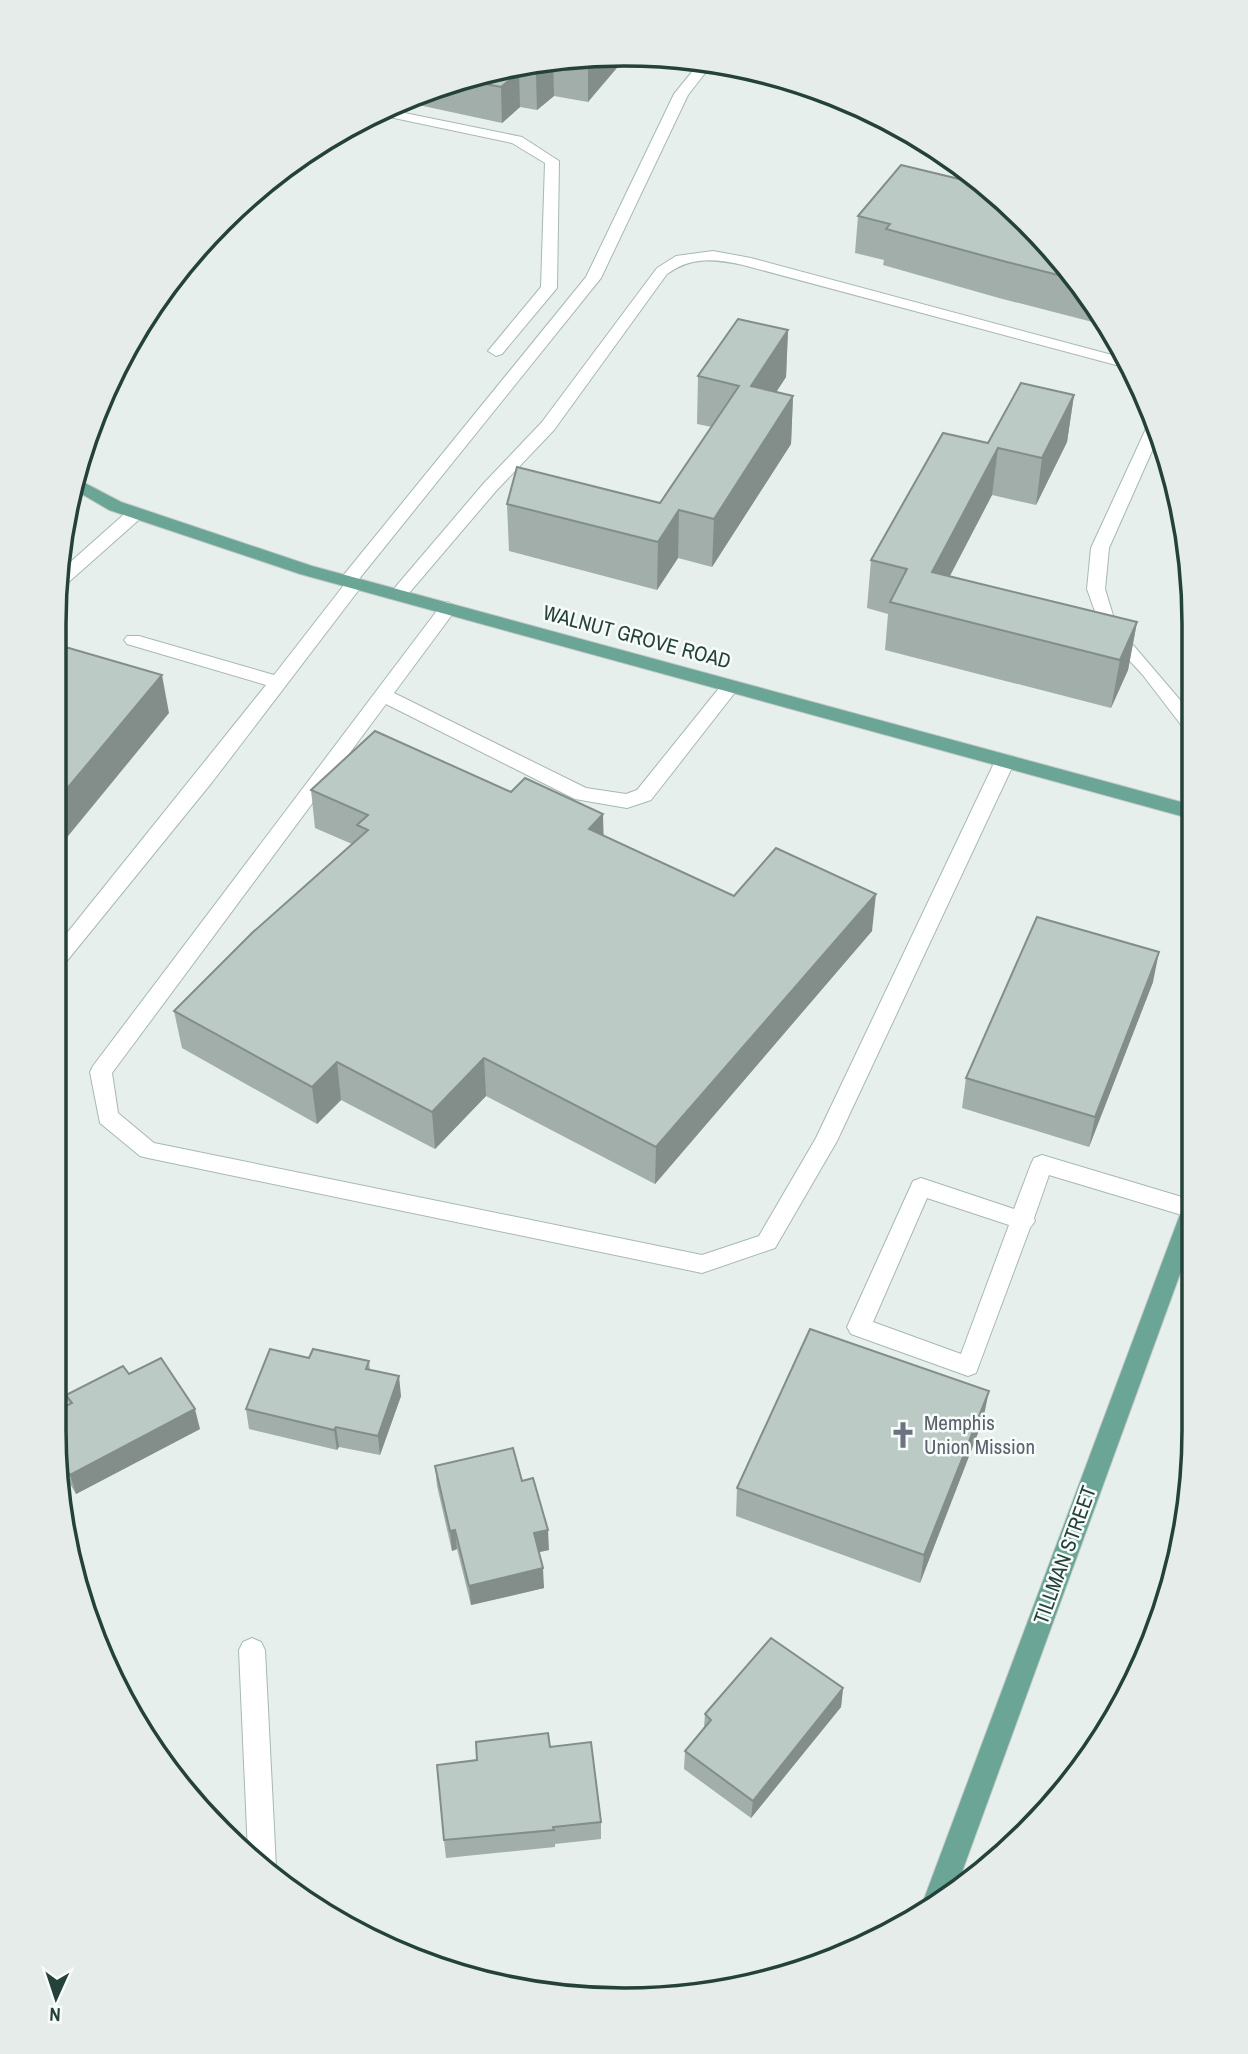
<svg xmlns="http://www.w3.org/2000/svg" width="1248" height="2054" font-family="'Archivo Narrow',sans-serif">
  <rect width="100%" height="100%" fill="#e6efeb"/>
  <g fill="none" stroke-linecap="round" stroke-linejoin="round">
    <defs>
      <path id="minor" d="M700,62L713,63L688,95L601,278L359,579L364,583L361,587L213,781L62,967L55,969V948L266,685L127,644L124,640L127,636H139L274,675L344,585L339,581L342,577L586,277L674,94Z
        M385,109L522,137L559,161L557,288L502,354L496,356L488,351L541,287L545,163L512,143L375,114Z
        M713,251L751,258L1127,359L1131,369L743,265C715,259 692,256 667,274L554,430L496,491L404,599H392L389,595L392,591L484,483L542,422L657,268L676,256Z
        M1150,420H1154L1160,433L1109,548L1105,589L1116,625L1192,714V732L1185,730L1142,674L1102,631L1087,589L1091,548Z
        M136,508L145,513L142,517L62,588L55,589L58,573L130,509Z
        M448,602L457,608L394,693L586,788L626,794L637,790L724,682L731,680L740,686L651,800L627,808L575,799L386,704L112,1073L118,1113L154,1143L702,1255L759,1236L816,1138L995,761L1005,755L1012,756L1015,761L837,1141L775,1248L702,1273L148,1158L140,1156L100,1123L90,1072L93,1066L442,604Z
        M1042,1155L1192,1200V1218L1049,1175L1034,1218L1035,1221L1030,1228L976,1373L968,1376L851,1334L847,1327L913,1181L921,1178L1014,1209L1031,1164L1034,1158ZM927,1198L1009,1225L961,1354L873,1322Z
        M252,1638L261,1642L265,1650L276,1867L272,1876L248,1853L239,1650L243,1642Z"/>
      <path id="major" d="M77,479L121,502L312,566L1192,805V819L300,574L109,510L75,490Z
        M1192,1203V1241L955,1891L927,1905L924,1899L1181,1212L1184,1206Z"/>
    </defs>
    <!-- minor casing -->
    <use href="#minor" stroke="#a8b8b2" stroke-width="2"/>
    <!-- major casing -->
    <use href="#major" stroke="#c2cac8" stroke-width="2"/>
    <!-- minor -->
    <use href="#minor" fill="#fff" fill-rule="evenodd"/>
    <!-- major -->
    <use href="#major" fill="#6aa596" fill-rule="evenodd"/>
  </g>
  <!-- wall -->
  <path fill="#a1aea9" d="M624,54L588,102L554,96L537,110L520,107L502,123L400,101L406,97L513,65Z
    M858,216L1052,248L1108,326L999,298L883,265L884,260L855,253Z
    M788,330L786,377L776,392L793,396L791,444L712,567L678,558L657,590L509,551L507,504L660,503L712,427L697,424L698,376Z
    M1074,395L1067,442L1036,505L992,495L950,576L1137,622L1128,670L1111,708L885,650L888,614L867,608L871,560L988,443Z
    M1189,567L1193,586V601L1180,598L1185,577Z
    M311,790L603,835L734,896L872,931L655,1184L486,1096L435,1149L341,1100L317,1124L182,1048L174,1011L352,844L315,828Z
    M1153,982L1089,1147L962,1108L966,1078Z
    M369,1361L370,1370L401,1396L380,1455L339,1447L337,1450L249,1429L246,1409Z
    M129,1374L200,1429L76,1494L61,1469L54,1430L69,1404L66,1395Z
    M983,1420L920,1583L736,1516L737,1488Z
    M435,1466L522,1481L549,1550L539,1552L544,1588L471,1605L457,1549L452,1551L437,1486Z
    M843,1688L841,1707L751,1818L684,1769L685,1751L704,1727L705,1714Z
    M550,1747L601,1822V1839L555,1844V1847L446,1858L444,1840L477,1760Z"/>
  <!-- shaded-wall -->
  <path fill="#838d89" d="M624,54L628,55L588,102V67L596,57Z
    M552,61H553L554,96L537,110L536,74Z
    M519,72L520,107L502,123L501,87Z
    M788,330L786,377L749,434L751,386Z
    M1074,395L1067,442L1036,505L1042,458Z
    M793,396L791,444L712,567L714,519Z
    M998,448L992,495L931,612L932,572Z
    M679,510L678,558L657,590L658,542Z
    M1137,622L1128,670L1111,708L1120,660Z
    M162,675L169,713L55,852V803Z
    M603,814L604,852L589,829Z
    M876,894L872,931L655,1184L656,1147Z
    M1159,952L1153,982L1089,1147L1095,1117Z
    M484,1058L486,1096L435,1149L432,1112Z
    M337,1062L341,1100L317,1124L312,1087Z
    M399,1376L401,1396L380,1455L378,1436Z
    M989,1391L983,1420L920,1583L924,1555Z
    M195,1409L200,1429L76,1494L70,1475Z
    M336,1427L339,1447L337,1450L334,1430Z
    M455,1530L457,1549L452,1551L450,1531Z
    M548,1530L549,1550L535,1553L534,1533Z
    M543,1568L544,1588L471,1605L469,1586Z
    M843,1688L841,1707L751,1818L753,1801Z"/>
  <!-- building -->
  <path fill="#bbcac4" stroke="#838d89" stroke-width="2" d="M596,57L588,67L556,61Z
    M552,61L536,74L519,72L501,87L465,80L513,65Z
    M901,165L980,184L1052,248L1074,279L1003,261L886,229L890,224L858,216Z
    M738,319L788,330L751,386L793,396L714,519L679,510L658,542L507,504L517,467L660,503L739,386L698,376Z
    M1021,383L1074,395L1042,458L998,448L932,572L1137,622L1120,660L890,602L907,569L871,560L943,433L988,443Z
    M1189,567L1191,578L1185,577Z
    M55,644L162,675L55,803Z
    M375,731L511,792L525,778L603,814L589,829L734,896L776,848L876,894L656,1147L484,1058L432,1112L337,1062L312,1087L174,1011L252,933L368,830L357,825L368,815L311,790Z
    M1037,917L1159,952L1095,1117L966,1078Z
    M810,1329L989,1391L924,1555L737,1488Z
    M270,1349L309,1358L313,1349L369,1361L366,1369L399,1376L378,1436L336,1427L334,1430L246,1409Z
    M161,1358L195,1409L70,1475L58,1456L54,1430V1412L72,1403L66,1395L123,1366L129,1374Z
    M513,1448L522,1481L533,1478L548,1530L534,1533L543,1568L469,1586L455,1530L450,1531L435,1466Z
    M771,1638L843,1688L753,1801L685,1751L711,1720L705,1714Z
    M548,1733L550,1747L591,1742L601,1822L553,1827L554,1830L444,1840L437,1765L477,1760L476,1742Z"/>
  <!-- icons -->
  <defs>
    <symbol id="church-bare" viewBox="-9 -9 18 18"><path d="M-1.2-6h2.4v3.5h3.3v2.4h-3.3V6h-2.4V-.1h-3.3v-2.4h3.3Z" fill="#6b7280" stroke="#f7fbf9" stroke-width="2.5" paint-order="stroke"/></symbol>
  </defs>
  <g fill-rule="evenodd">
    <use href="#church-bare" x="884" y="1416" width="38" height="38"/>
  </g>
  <g text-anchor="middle" stroke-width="5" stroke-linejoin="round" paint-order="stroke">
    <!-- street labels -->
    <g font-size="21" fill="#24423a" stroke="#f7fbf9">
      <text transform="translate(637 637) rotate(15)" y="7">WALNUT GROVE ROAD</text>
      <text transform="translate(1065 1555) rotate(-70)" y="7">TILLMAN STREET</text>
    </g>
    <!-- worship labels -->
    <g font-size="21" fill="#5b616d" stroke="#f7fbf9" text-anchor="start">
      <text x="924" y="1430">Memphis<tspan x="924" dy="24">Union Mission</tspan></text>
    </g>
  </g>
  <!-- crop -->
  <path d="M0 0H1248V2054H0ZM624 66H624A558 558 0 0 1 1182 624V1430A558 558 0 0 1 624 1988H624A558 558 0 0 1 66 1430V624A558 558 0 0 1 624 66Z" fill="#e6ecea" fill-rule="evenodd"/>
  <path fill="none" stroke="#24423a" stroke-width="3.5" d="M624 66H624A558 558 0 0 1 1182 624V1430A558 558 0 0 1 624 1988H624A558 558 0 0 1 66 1430V624A558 558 0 0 1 624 66Z"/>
  <!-- north arrow -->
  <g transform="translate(56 1998) rotate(183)" stroke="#f7fbf9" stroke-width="5" paint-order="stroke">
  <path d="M0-5L12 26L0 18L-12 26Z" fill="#24423a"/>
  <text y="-10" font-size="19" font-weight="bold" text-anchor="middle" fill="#24423a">N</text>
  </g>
</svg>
